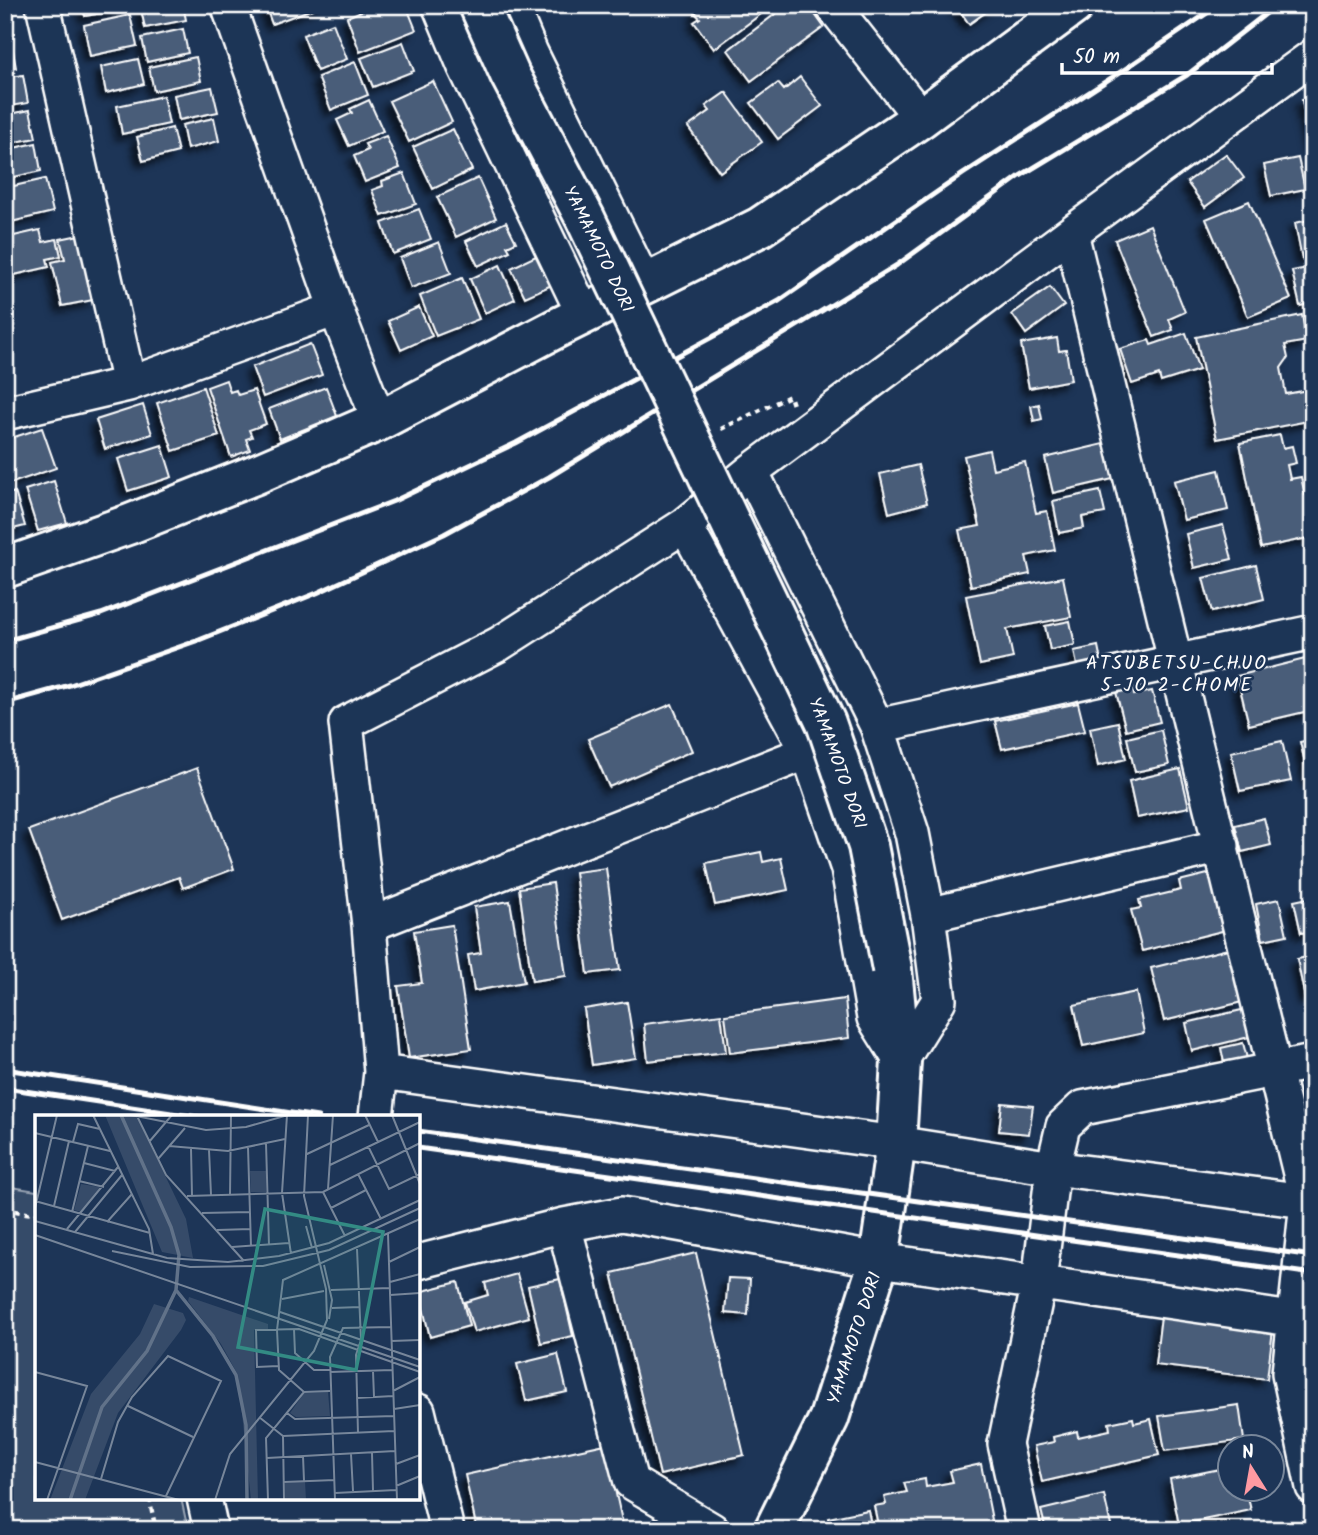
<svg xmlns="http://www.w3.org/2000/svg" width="1318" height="1535" font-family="Kalam,sans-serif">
  <defs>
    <filter id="shadow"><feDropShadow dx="-6" dy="6" stdDeviation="3.5" flood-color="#0009"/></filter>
  </defs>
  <rect width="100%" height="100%" fill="#1d3557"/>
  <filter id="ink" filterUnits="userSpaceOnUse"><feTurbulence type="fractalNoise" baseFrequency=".0143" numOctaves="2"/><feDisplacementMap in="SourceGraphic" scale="14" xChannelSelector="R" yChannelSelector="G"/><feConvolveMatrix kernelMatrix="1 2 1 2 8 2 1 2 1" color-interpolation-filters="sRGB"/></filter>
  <g filter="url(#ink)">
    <!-- green -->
    <path fill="#364b69" stroke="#9aa5b4" stroke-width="2" d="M5,1186L37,1191V1498H181L188,1530H5Z"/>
    <!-- building -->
    <path fill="#4a5d79" stroke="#fff" stroke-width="2" filter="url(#shadow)" d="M82,5H128L129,8L85,16Z
      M140,5H183L186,20L145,28Z
      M265,5H323L272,24Z
      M376,5H406L416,30L360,52L347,17Z
      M705,5H767L769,8L714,49L694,22L700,18L695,13Z
      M787,5H808L824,27L751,81L728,50Z
      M956,5H996L969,24Z
      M130,15L137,46L90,56L84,25Z
      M333,23L347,59L317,71L303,35Z
      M183,29L188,53L147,62L142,38Z
      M403,42L414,71L373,87L361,58Z
      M13,51L16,68L5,70V52Z
      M196,57L201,81L154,91L149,67Z
      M138,59L144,84L106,93L101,67Z
      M355,62L368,95L331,110L318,77Z
      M23,75L28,103L5,107V78Z
      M800,77L822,106L778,139L751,103L778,83L784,90Z
      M433,81L452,122L409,142L389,101Z
      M212,87L218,112L179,120L174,95Z
      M726,92L762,142L720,172L688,127L710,111L706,106Z
      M163,96L169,124L122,134L117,106Z
      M1313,98V150H1311L1302,100Z
      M369,100L383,131L349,146L337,120L352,113L350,109Z
      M30,110L36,138L5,144V115Z
      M214,118L219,141L187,149L182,125Z
      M172,128L178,152L143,161L137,137Z
      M453,129L472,170L433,189L413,147Z
      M386,136L400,168L365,182L354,156L368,150L365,144Z
      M36,143L41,171L5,179V150Z
      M1226,154L1244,178L1205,207L1187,182Z
      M1298,158L1305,189L1271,196L1264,165Z
      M1313,158V194L1306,159Z
      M404,173L416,204L382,216L372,190L383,186L382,181Z
      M478,178L496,218L456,237L437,197Z
      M45,179L53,212L7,223L5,188Z
      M1249,201L1291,299L1248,317L1206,219Z
      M419,209L431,239L393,254L382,223Z
      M1313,219V257L1302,259L1295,223Z
      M506,222L516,242L507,246L510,251L478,266L466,241Z
      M1150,225L1185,312L1169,319L1173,330L1154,337L1115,240Z
      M40,230L43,242L57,239L61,256L47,259L49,267L10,276L5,257V238Z
      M79,235L93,300L62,306L52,262L65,259L60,239Z
      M439,242L451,273L411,288L400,258Z
      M540,254L554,284L525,297L511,268Z
      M500,265L515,299L485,313L470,279Z
      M1313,267V303L1300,306L1292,271Z
      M462,278L479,319L436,336L420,296Z
      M1050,287L1064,306L1026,334L1012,314Z
      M419,307L432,336L401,350L388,321Z
      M1302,315L1307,341L1285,345L1288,358L1281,368L1286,394L1313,389V420L1217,439L1196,337Z
      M1186,333L1199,370L1161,382L1159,375L1132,384L1120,349L1149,340L1151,345Z
      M1057,338L1059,351L1066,350L1071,380L1029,388L1021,344Z
      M310,344L322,375L263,397L252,367Z
      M226,380L230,392L236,390L238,395L254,390L266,424L249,430L252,437L246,439L250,450L231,457L207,387Z
      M203,387L219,436L173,451L157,403Z
      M326,387L337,416L280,439L269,409Z
      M1039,404L1042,419L1034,421L1031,406Z
      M143,405L152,434L105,449L96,420Z
      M42,428L56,468L9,484L5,474V440Z
      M1280,435L1283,448L1292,446L1296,463L1287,465L1290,479L1301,477L1305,495L1313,493V537L1261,548L1240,443Z
      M1108,443L1117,478L1053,493L1045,458Z
      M162,445L172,477L128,491L118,459Z
      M989,450L993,469L1025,462L1036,513L1047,511L1055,550L1026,556L1030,574L971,586L959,530L980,526L964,456Z
      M918,465L927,503L889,513L880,474Z
      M1219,470L1228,510L1184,520L1174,481Z
      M54,481L67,523L38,531L25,490Z
      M1100,491L1105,513L1082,517L1084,528L1059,533L1053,501Z
      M15,492L25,526L5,531V495Z
      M1223,525L1232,559L1194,568L1186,534Z
      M1256,565L1264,599L1212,612L1203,578Z
      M1063,577L1071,617L1007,629L1013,658L980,665L966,596Z
      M1070,621L1075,645L1050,650L1045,626Z
      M1098,646L1101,661L1077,665L1074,651Z
      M1313,657V710L1249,725L1237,676Z
      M1133,688L1134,695L1152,691L1160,722L1126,730L1116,692Z
      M1078,703L1085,731L1002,749L995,721Z
      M672,704L692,751L609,787L588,739Z
      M1118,722L1126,759L1098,766L1090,728Z
      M1161,730L1169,765L1135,772L1127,738Z
      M1313,739V782H1310L1300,742Z
      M1282,741L1291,781L1240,791L1231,752Z
      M197,768L234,869L183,888L179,877L62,920L29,830Z
      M1180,769L1189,807L1137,818L1129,781Z
      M1264,818L1271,845L1242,852L1235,825Z
      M761,852L763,862L781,858L788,890L715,905L706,863Z
      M606,868L620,970L588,974L575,872Z
      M1212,873L1226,930L1142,951L1131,910L1141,908L1139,900L1181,890L1179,881Z
      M553,883L566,976L532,981L519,888Z
      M1313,897V931L1301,933L1294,901Z
      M1279,899L1287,935L1263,940L1256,904Z
      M510,901L524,982L474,991L468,955L481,953L474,907Z
      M452,925L471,1049L409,1058L398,986L422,983L414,931Z
      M1228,949L1242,1002L1164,1021L1151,968Z
      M1313,956V997L1305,998L1297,959Z
      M1136,992L1144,1033L1083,1046L1074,1005Z
      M845,999L849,1038L730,1053L725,1015Z
      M627,1002L636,1058L592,1065L584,1009Z
      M1246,1009L1253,1036L1192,1051L1186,1023Z
      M721,1014L726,1052L648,1061L644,1024Z
      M1243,1043L1249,1066L1226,1072L1221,1048Z
      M1002,1103L1033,1106L1029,1134L999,1131Z
      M696,1253L744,1455L660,1475L612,1273Z
      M517,1274L529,1317L474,1332L465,1302L488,1295L485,1283Z
      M728,1278L750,1279L748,1315L725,1313Z
      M560,1279L573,1336L541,1343L528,1286Z
      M458,1282L469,1326L430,1337L419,1292Z
      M1161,1316L1273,1329L1267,1379L1155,1365Z
      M558,1354L567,1392L526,1401L517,1364Z
      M1239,1405L1244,1440L1165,1451L1159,1416Z
      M1133,1418L1134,1423L1151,1419L1159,1455L1042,1482L1034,1446L1054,1442L1053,1437L1077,1431L1078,1437L1110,1430L1109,1423Z
      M605,1444L624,1530H477L465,1475Z
      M981,1464L994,1530H879L874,1506L886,1504L884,1497L907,1492L904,1483L925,1479L926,1487L953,1482L950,1471Z
      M1230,1467V1490H1246L1251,1510L1179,1525L1170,1479Z
      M1104,1495L1112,1530H1046L1041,1510Z
      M868,1510L872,1530H830L828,1518Z"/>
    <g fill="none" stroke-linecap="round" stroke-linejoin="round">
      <defs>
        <path id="minor" d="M43,5L129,384
          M228,5L336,309L379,421
          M439,5L464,65L584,315
          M511,5L531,53L645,285
          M832,5L921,118
          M1071,233L1307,1202L1289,1373L1313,1487
          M5,413L129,384L336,309
          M685,525L808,752L848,869L874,1018L901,1061L939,1000L928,915L912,833L877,726L751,471
          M877,726L1313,632
          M928,915L1222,846
          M369,925L808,752
          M381,1072L896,1143L1053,1168L1313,1202
          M376,1117L381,1072L369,925L346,723L499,644L685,525L751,471L1071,233L1313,56
          M564,1225L631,1482L712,1530
          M418,1262L564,1225L622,1214L879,1260L1313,1322
          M418,1411L447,1530
          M204,1498L211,1530
          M1024,1530L1005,1444L1039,1282L1053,1168L1063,1126L1082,1108L1313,1062"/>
        <path id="tertiary" d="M5,568L130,524L254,475L379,421L557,328L760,227L921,118L1074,5
          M774,1530L829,1418L879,1260L896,1143L901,1061L892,969"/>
      </defs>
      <!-- minor casing -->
      <use href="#minor" stroke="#fff" stroke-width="38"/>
      <!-- tertiary casing -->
      <use href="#tertiary" stroke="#fff" stroke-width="44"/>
      <!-- path -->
      <path stroke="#fff" stroke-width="4.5" stroke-dasharray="5 5" stroke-linecap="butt" d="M721,429L790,396L793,405
        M5,1209L37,1215
        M149,1498L156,1530"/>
      <!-- minor -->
      <use href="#minor" stroke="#1d3557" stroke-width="33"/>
      <!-- tertiary -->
      <use href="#tertiary" stroke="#1d3557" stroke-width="38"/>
      <!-- rail -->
      <path stroke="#fff" stroke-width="5" d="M5,641L101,614L249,557L394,501L516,443L779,301L963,174L1128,67L1219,5
        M5,703L70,685L199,640L317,593L444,534L549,477L897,265L1020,176L1187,75L1277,5
        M5,1069L318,1117
        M5,1088L198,1117
        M418,1131L1313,1256
        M418,1148L1313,1274"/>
      <defs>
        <path id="tertiary-bridge" d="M479,5L510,75L585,218L826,723L868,846L892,969"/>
      </defs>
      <!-- tertiary-bridge casing -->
      <use href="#tertiary-bridge" stroke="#fff" stroke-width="44" stroke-linecap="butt"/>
      <!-- tertiary-bridge -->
      <use href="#tertiary-bridge" stroke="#1d3557" stroke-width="38"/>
    </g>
  </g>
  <g text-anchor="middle" stroke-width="5" stroke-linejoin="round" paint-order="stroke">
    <!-- street labels -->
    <g font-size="18" fill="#fff" stroke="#1d3557">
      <text transform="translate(599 249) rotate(64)" y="6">YAMAMOTO DORI</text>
      <text transform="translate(838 763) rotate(70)" y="6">YAMAMOTO DORI</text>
      <text transform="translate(854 1338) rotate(-72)" y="6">YAMAMOTO DORI</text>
    </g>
    <!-- neighbourhood labels -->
    <g font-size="19" letter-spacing="2" fill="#fff" stroke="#1d3557">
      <text x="1177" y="669">ATSUBETSU-CHUO<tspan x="1177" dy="22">5-JO 2-CHOME</tspan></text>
    </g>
  </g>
  <!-- overview -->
  <g transform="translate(35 1115)">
    <rect width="385" height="385" fill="#1d3557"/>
    <path d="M70,0H101L151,104L158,143L127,137ZM215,56H231V77H216ZM46,69L65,72L46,97L39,95ZM154,182L233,209V214L219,215L223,385H216L203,260L186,229L153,186ZM119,189L148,198L151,205L146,215L83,298L50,385H15L56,279L105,219ZM293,277L295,301L261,302L255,298L269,278ZM270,366L271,385H250V368Z" fill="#364b69"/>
    <path fill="none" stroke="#617289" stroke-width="3.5" d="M141,175L178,221L201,260L211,310L212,385M35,385L67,292L112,236L141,175L144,140L136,112L86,0"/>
    <path fill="none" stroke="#77869a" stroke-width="2" d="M58,0L114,114L118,139M96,0L171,15L211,12L253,0M252,0L247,78L256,139M330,0L343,27M357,0L385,69M102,1L131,60L209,146M0,18L75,36M38,27L43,9L65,14M114,27L137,0M231,28L234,131M134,31L193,36L250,24M333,31L354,74L385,59M213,32L216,132M156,33L157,81M174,35L176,80M272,39L334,10M123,44L150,13M49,48L80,56M295,50L385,7M323,59L346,104M44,66L69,72M293,74L298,0M288,77L310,121M195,80L196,0M152,81L288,77L385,28M0,86L115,118M19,91L34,26M0,93L22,0M296,93L331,75M37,97L53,31M167,98L215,97M0,106L132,143L193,147L244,141L294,128L385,85M72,107L97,79M271,111L277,133M32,114L83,52M182,115L216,114M40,117L87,60M353,119L362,385M0,120L385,252M197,132L254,128M322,134L326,225L321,240L323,318M77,136L155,152L228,151L294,135L385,93M354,147L385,132M289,150L297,185L294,204M355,167L385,159M296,175L355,173M355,180L385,178M247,184L289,176M297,193L325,192M245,197L385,245M259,214L260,238L279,255H295M356,226L385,225M243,251L222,252L221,215L264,214L385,257M338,256L339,282M0,257L52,271L12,385M295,257L357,255M295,276L269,277L244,255L242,215L248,165L385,104M358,276L385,262M322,283L358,281M93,291L158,322M359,294L385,290M252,298L260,304L359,301M224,302L248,321L359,316M248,321L249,385M337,338L338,376M316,339L318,376M268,341L269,366M232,343L360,336M0,347L144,385M361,349L385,340M66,364L83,307L97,282L133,241L186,266L131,381M249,367L300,365M361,371L385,361M300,378L361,375M180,385L195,339L279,236L292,205L291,174L269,81L273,0M233,385L231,323L269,277M300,385L295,242L308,213L356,212"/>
    <path fill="#338b84" fill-opacity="0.15" stroke="#338b84" stroke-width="3.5" d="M230,94L348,117L321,255L203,232Z"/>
    <rect width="385" height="385" fill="none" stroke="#fff" stroke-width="3.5"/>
  </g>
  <!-- margin -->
  <rect width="1318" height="1535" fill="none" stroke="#1d3557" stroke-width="28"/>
  <rect x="14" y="14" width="1290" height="1507" fill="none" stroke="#fff" stroke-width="2.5" filter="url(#ink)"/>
  <!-- north arrow -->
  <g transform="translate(1251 1468) rotate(349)"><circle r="33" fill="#1d3557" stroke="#77869a" stroke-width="2"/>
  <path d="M0-5L12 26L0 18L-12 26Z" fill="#ff9aa2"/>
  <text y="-10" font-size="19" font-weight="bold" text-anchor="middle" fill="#ffffff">N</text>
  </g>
  <!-- scale -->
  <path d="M1062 63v10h210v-10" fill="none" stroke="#ffffff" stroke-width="3.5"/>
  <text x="1073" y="63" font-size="21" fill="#ffffff" stroke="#1d3557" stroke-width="5" paint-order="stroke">50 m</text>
</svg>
